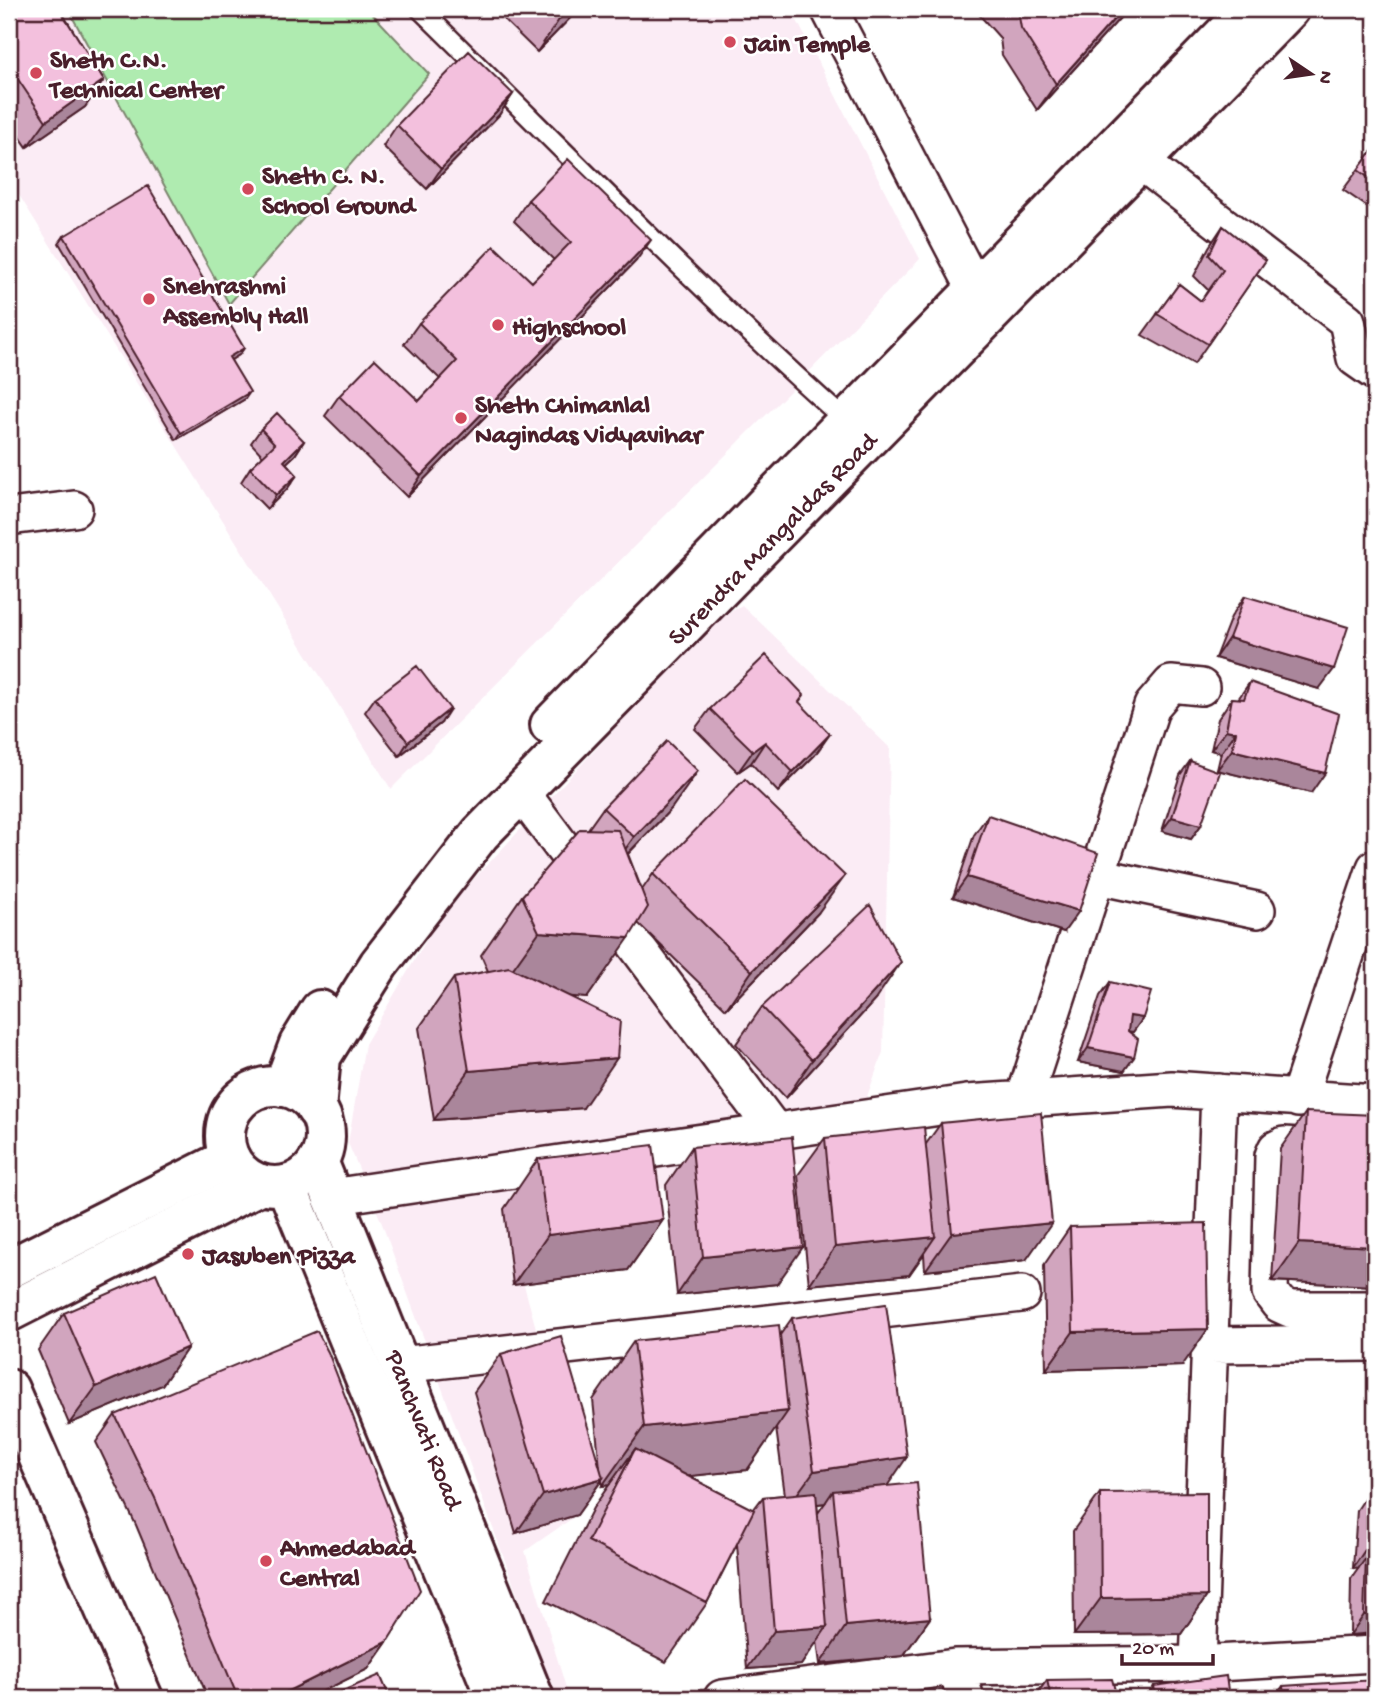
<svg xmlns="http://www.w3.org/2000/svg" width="1384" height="1707" font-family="'Gochi Hand',sans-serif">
  <rect width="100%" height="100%" fill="#fff"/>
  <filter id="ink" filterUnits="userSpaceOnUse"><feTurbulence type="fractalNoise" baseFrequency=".0143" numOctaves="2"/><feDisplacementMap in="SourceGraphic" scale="14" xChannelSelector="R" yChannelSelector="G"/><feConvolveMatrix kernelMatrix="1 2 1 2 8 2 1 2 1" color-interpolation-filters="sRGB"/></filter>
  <g filter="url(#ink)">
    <!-- built -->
    <path fill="#fbecf5" d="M9,9H791L920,259L793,388L391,789L9,179Z
      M742,605L890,748L883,1052L846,1155L505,1216L585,1506L577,1515L525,1551L569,1698H555L381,1221L348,1143L365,1044L443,912L718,619Z"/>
    <!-- green -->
    <path fill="#afebb0" stroke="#7c856e" stroke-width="2" d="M68,9H368L429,74L229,304Z"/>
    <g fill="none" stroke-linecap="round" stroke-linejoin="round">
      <defs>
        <path id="service" d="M420,9C561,147 699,290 846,421"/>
        <path id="minor" d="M829,9L975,289
          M1140,161L1347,321L1355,358L1375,372
          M9,517L74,509
          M521,792L774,1130
          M1097,876L1257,910
          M1219,1092L1198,1664L1375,1654
          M1024,1099L1152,706L1171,684L1201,687
          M1298,1099L1375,868
          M1375,1151L1284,1145L1276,1149L1273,1156L1270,1292L1279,1304L1290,1309H1375
          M331,1197L967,1103L1172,1089L1375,1103
          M1210,1345L1375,1343
          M400,1365L1022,1294
          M722,1698L955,1667
          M966,1698L955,1667L1198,1664"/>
        <path id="tertiary" d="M9,1389L143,1698"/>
        <g id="secondary">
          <path d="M550,725L1249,9"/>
          <circle cx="275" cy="1136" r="50"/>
          <path d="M283,1087L299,1044L320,1010"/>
          <path id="s1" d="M316,1109L321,1057L379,964L480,834L1290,9"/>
          <path id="s2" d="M318,1161L534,1698"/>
          <path d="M286,1185L496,1698"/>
          <path d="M9,1269L230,1158"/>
          <path d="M9,1312L261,1184"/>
        </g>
      </defs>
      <!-- service casing -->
      <use href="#service" stroke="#4a1f2b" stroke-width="23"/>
      <!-- minor casing -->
      <use href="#minor" stroke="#4a1f2b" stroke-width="40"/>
      <!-- tertiary casing -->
      <use href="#tertiary" stroke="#4a1f2b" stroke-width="44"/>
      <!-- secondary casing -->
      <use href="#secondary" stroke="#4a1f2b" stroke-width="44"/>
      <!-- service -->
      <use href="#service" stroke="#fff" stroke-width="18"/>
      <!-- minor -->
      <use href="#minor" stroke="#fff" stroke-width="35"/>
      <!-- tertiary -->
      <use href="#tertiary" stroke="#fff" stroke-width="38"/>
      <!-- secondary -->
      <use href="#secondary" stroke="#fff" stroke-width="38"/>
    </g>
    <!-- wall -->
    <path fill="#d1a5be" stroke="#4a1f2b" stroke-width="2" fill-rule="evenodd" d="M9,9H68L64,16L104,80L85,107L27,147L9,121Z
      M493,9H579L537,52Z
      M974,9H1128L1037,110L1002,55L1000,38Z
      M513,94L499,115L427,189L383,146L397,125Z
      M1375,147V212L1343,190Z
      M528,200L636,261L407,497L325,416L339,396L419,401L440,379L404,344L419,323L532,282L554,260L514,221Z
      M1223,226L1266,260L1194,364L1142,335L1179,284L1201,301L1208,290L1194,276L1209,247Z
      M64,236L244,348L239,355L231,360L245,399L176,440L59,243Z
      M261,429L304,441L295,455L286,463L297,475L287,489L267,509L241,482L250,468L263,456L251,443Z
      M1245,596L1319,689L1215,658L1231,617Z
      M1250,682L1311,793L1217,770L1221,753L1211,750L1218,719L1232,698L1238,699Z
      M375,698L441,723L399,756L365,712Z
      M799,702L815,755L778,792L751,763L738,772L695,729L710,709Z
      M1190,761L1201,825L1191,839L1162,831L1180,775Z
      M603,808L671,809L628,854L642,890L653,874L818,913L726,1009L638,923L587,998L568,996L583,1108L434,1120L419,1028L454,978L488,971L481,955L522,896L588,829Z
      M988,815L1064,932L953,897L974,835Z
      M1110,982L1143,1018L1133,1032L1128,1031L1134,1057L1124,1071L1078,1062L1100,996Z
      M875,1000L786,1098L736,1044L762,1007Z
      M1306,1112L1375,1286L1272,1281L1280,1149Z
      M941,1123L1026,1260L925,1271L924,1254L909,1275L809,1285L798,1175L825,1138L926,1144Z
      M692,1147L777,1284L677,1295L666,1185Z
      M538,1159L663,1220L628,1270L513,1285L504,1209Z
      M1070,1227L1182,1366L1046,1370L1044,1265Z
      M64,1313L188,1347L162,1385L69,1424L38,1350Z
      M792,1318L887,1486L930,1618L903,1656L820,1664L817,1641L801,1665L747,1669L737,1544L707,1603L666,1662L546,1601L593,1508L609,1485L602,1486V1480L577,1515L516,1533L474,1392L501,1354L600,1468L593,1400L634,1341L780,1335ZM776,1428L785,1495L763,1497L753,1510L688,1476L747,1470ZM825,1503L818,1513L817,1504Z
      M115,1415L387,1642L368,1669L309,1698H208L136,1525L96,1442Z
      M1371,1489L1375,1633L1350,1635L1351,1579L1358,1569L1353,1568L1357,1510Z
      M1100,1493L1207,1596L1181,1634L1074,1635L1073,1531Z
      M1047,1680L1117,1698H1034Z
      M1154,1686L1229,1698H1146Z
      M1283,1686L1375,1698H1274Z"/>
    <!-- shaded-wall -->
    <path fill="#aa869b" stroke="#4a1f2b" stroke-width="2" d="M569,9H579L537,52L563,14Z
      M1123,9H1128L1037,110L1056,84Z
      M104,80L85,107L27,147L46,121Z
      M513,94L499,115L427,189L441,169Z
      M651,240L636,261L407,497L421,476Z
      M244,348L239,355L224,364L229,357Z
      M250,392L245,399L176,440L181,433Z
      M304,441L295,455L274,475L284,461Z
      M297,475L287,489L267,509L276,495Z
      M1229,638L1334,669L1319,689L1215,658Z
      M450,709L441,723L399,756L408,742Z
      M1226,730L1236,732L1221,753L1211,750Z
      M830,734L815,755L778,792L793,772Z
      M765,742L751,763L738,772L753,751Z
      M1232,750L1325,773L1311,793L1217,770Z
      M698,771L671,809L607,875L634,837Z
      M1172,817L1201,825L1191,839L1162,831Z
      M845,876L818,913L726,1009L752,971Z
      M967,877L1079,911L1064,932L953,897Z
      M539,932L629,938L587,998L497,991Z
      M901,962L875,1000L786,1098L812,1060Z
      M1130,1016L1143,1018L1133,1032L1120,1030Z
      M1088,1048L1134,1057L1124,1071L1078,1062Z
      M617,1058L583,1108L434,1120L469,1071Z
      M663,1220L628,1270L513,1285L548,1235Z
      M1052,1223L1026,1260L925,1271L952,1233Z
      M935,1237L909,1275L809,1285L835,1247Z
      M1299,1243L1375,1247V1286L1272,1281Z
      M803,1247L777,1284L677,1295L703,1257Z
      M1208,1329L1182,1366L1046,1370L1073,1332Z
      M188,1347L162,1385L69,1424L96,1387Z
      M788,1411L747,1470L617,1484L635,1449L609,1485L602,1486L644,1427Z
      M907,1457L881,1495L833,1491L825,1503L787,1508L814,1471Z
      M603,1478L577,1515L516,1533L543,1495Z
      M1367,1547L1375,1549V1572L1366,1558L1358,1569L1353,1568Z
      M1207,1596L1181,1634L1074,1635L1101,1598Z
      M1375,1614V1633L1350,1635L1364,1615Z
      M930,1618L903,1656L820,1664L846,1626Z
      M827,1627L801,1665L747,1669L774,1631Z
      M387,1642L368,1669L309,1698H274Z"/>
    <!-- building -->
    <path fill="#f3c0dd" stroke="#4a1f2b" stroke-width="2" d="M9,9H66L62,13L104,80L46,121L9,66Z
      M558,9H569L563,14Z
      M1017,9H1123L1056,84L1021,28L1018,11Z
      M469,51L513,94L441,169L397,125Z
      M1375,147V182L1358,170Z
      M568,159L651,240L421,476L339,396L375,359L419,401L457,361L419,323L494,246L532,282L571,242L528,200Z
      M148,186L244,348L229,357L250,392L181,433L64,236Z
      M1223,226L1266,260L1208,344L1157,314L1179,284L1201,301L1223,270L1209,255Z
      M277,413L304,441L284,461L297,475L276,495L250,468L275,444L261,429Z
      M1245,596L1348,627L1334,669L1229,638Z
      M766,655L804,695L799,702L830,734L793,772L765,742L753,751L710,709Z
      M417,666L450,709L408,742L375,698Z
      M1250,682L1339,714L1325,773L1232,750L1236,732L1226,730L1232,698L1244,699Z
      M667,741L698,771L634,837L603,808Z
      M1190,761L1220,772L1201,825L1172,817Z
      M745,779L845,876L752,971L653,874Z
      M988,815L1098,853L1079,911L967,877Z
      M580,829L618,830L648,907L629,938L539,932L522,896Z
      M870,905L901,962L812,1060L762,1007Z
      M509,967L620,1021L617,1058L469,1071L454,978Z
      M1110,982L1151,992L1143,1018L1130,1016L1128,1031L1138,1039L1134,1057L1088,1048Z
      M1306,1112L1375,1115V1247L1299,1243Z
      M1041,1113L1052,1223L952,1233L941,1123Z
      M924,1127L935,1237L835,1247L825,1138Z
      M792,1137L803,1247L703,1257L692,1147Z
      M653,1145L663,1220L548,1235L538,1159Z
      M1206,1223L1208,1329L1073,1332L1070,1227Z
      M156,1273L188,1347L96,1387L64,1313Z
      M886,1304L907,1457L814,1471L792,1318Z
      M779,1325L788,1411L644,1427L634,1341Z
      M317,1331L328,1352L420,1590L387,1642L274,1698H238L155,1498L115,1415Z
      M561,1336L603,1478L543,1495L501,1354Z
      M635,1449L754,1510L707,1603L588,1541Z
      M917,1483L930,1618L846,1626L833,1491Z
      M1371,1489H1375V1549L1367,1547Z
      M816,1492L827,1627L774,1631L763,1497Z
      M1207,1492V1596L1101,1598L1100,1493Z
      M1366,1558L1375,1560V1614L1364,1615Z
      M380,1675L390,1698H326Z
      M1226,1676L1229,1698H1156L1154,1686Z
      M1112,1679L1117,1698H1051L1047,1680Z
      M1375,1680V1698H1284L1283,1686Z"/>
  </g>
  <!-- markers -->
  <g fill="#d1495b" stroke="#fff" stroke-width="2.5">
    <circle cx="730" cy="42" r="7"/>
    <circle cx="36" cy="73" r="7"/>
    <circle cx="248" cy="189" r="7"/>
    <circle cx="149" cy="299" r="7"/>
    <circle cx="498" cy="325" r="7"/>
    <circle cx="461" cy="418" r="7"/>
    <circle cx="188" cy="1254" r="7"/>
    <circle cx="266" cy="1561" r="7"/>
  </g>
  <g text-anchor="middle" stroke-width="5" stroke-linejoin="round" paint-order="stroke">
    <!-- poi labels -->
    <g font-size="26" font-weight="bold" fill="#4a1f2b" stroke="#fff" text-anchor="start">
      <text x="744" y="51">Jain Temple</text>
      <text x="50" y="67">Sheth C.N.<tspan x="50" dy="30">Technical Center</tspan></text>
      <text x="262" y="183">Sheth C. N.<tspan x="262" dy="30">School Ground</tspan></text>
      <text x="163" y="293">Snehrashmi<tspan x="163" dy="30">Assembly Hall</tspan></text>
      <text x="512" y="334">Highschool</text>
      <text x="475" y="412">Sheth Chimanlal<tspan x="475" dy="30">Nagindas Vidyavihar</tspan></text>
      <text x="202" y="1263">Jasuben Pizza</text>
      <text x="280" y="1555">Ahmedabad<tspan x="280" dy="30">Central</tspan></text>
    </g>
    <!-- street labels -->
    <g font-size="26" fill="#4a1f2b" stroke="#fff">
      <text dy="9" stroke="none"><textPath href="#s1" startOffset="742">Surendra Mangaldas Road</textPath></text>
      <text dy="9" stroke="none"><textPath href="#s2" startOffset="289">Panchvati Road</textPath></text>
    </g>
  </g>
  <!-- margin -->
  <rect width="1384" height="1707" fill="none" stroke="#fff" stroke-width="35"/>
  <rect x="18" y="18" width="1349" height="1672" fill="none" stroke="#4a1f2b" stroke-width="2.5" filter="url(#ink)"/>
  <!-- north arrow -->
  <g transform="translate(1311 74) rotate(103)" stroke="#ffffff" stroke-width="5" paint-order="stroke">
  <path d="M0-5L12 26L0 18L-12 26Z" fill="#4a1f2b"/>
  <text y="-10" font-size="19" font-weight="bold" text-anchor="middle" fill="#4a1f2b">N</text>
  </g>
  <!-- scale -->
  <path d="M1122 1654v10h91v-10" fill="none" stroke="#4a1f2b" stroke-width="3.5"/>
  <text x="1132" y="1654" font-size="21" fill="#4a1f2b" stroke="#ffffff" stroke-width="5" paint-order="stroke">20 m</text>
</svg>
